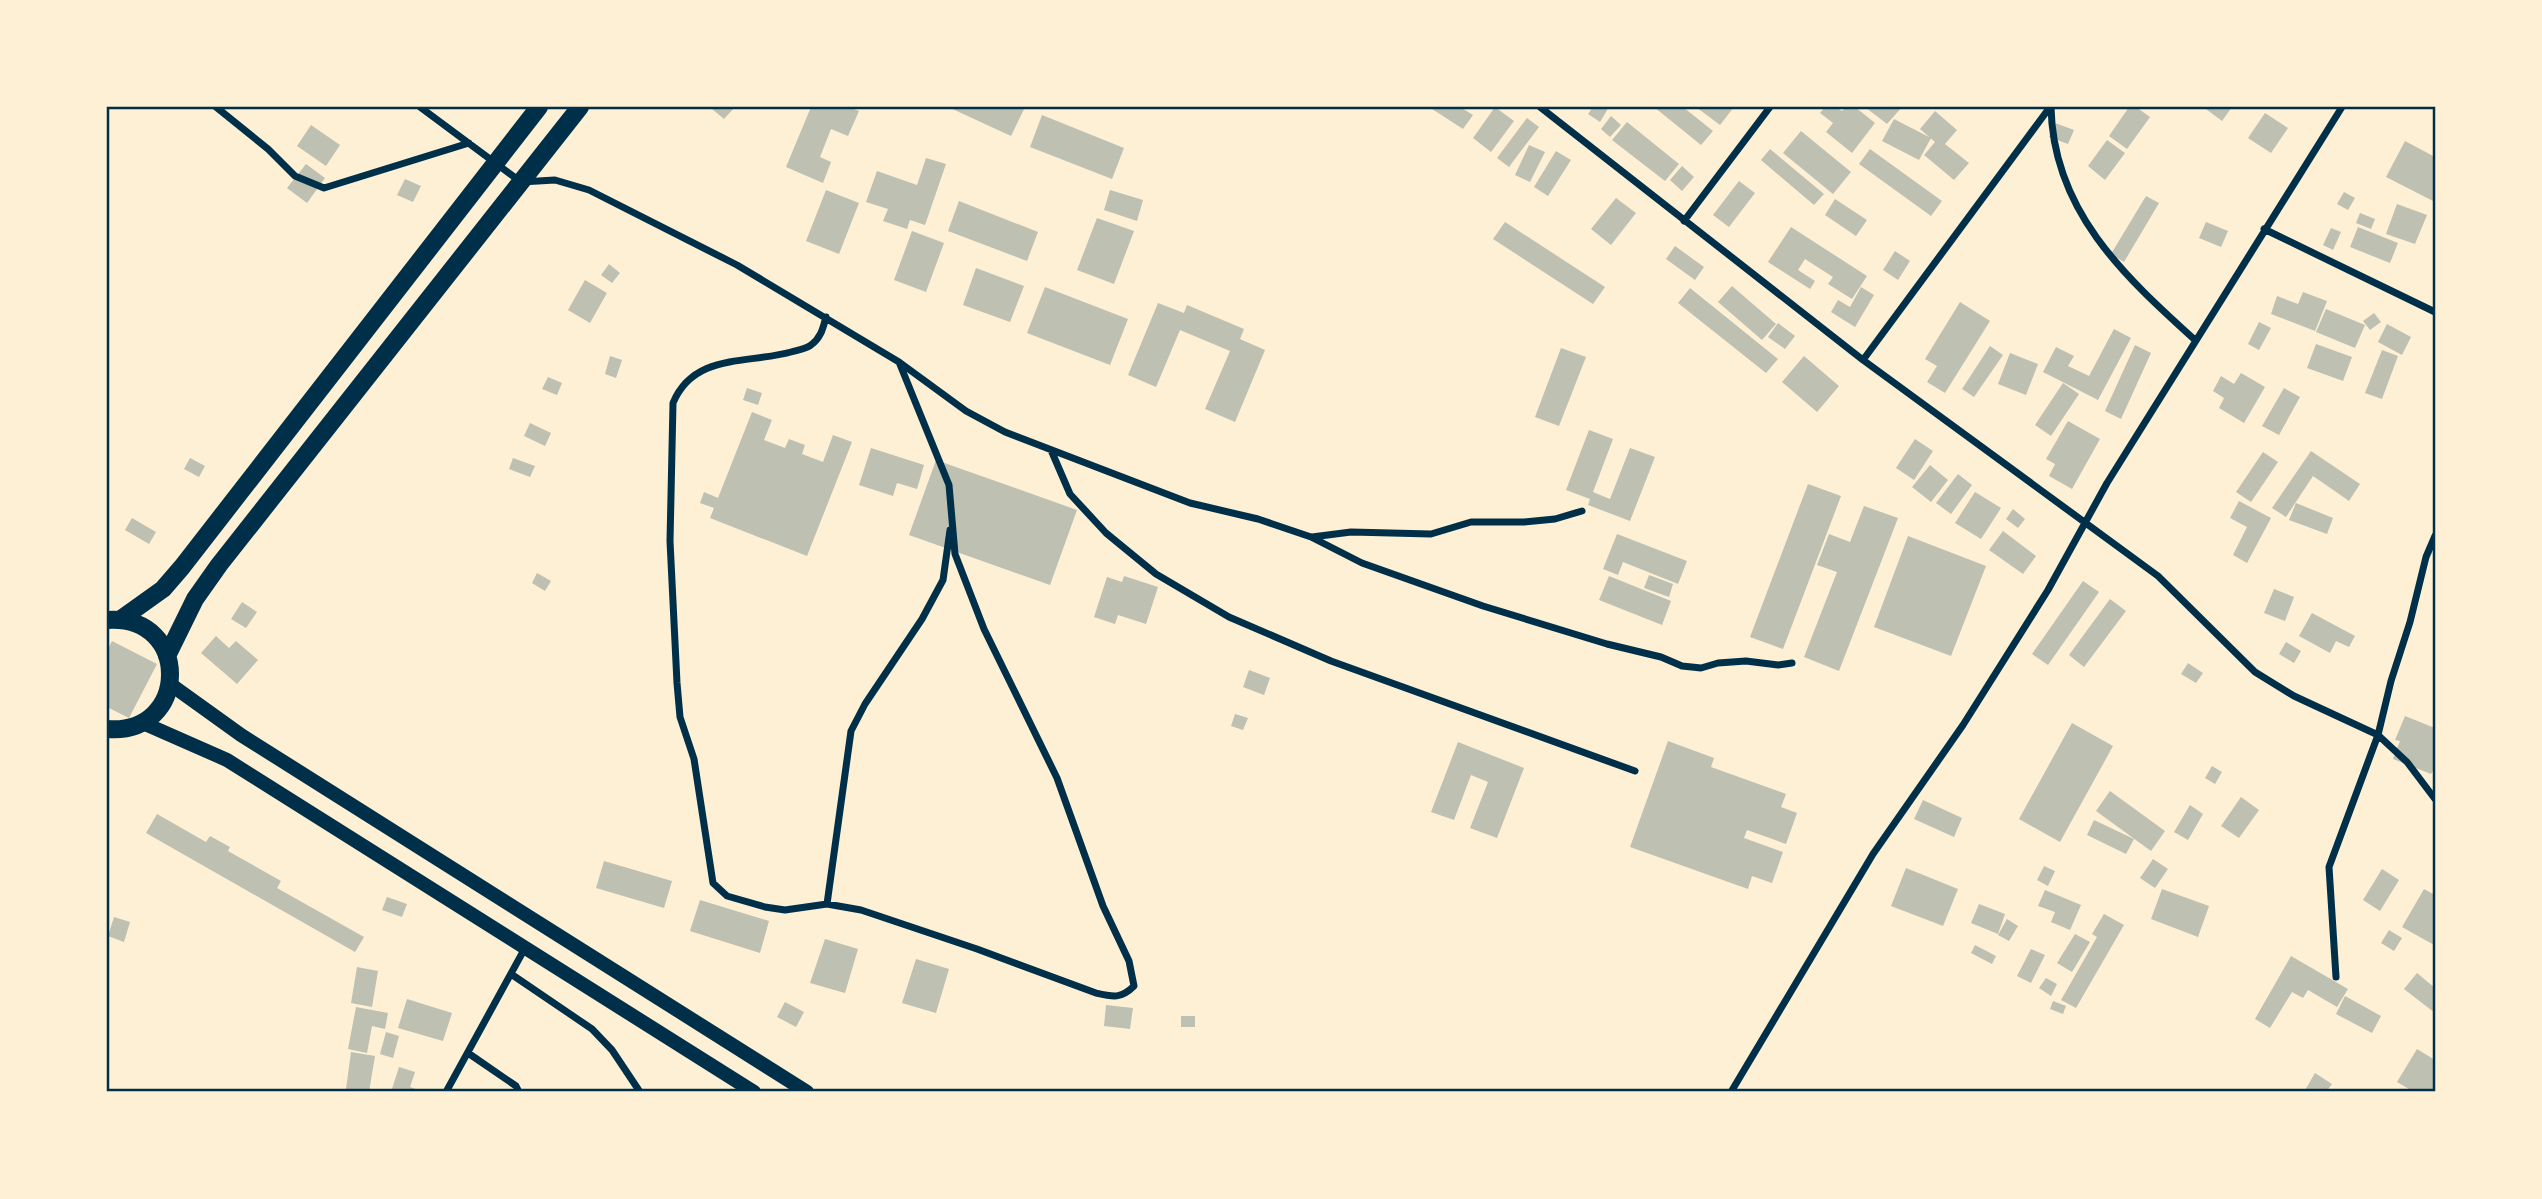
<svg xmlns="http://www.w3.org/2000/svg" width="2542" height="1199" font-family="'Sofia Sans Condensed',sans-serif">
  <rect width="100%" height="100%" fill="#fdf0d5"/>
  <!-- building -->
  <path fill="#bec0b2" d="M714,107H735L724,119L712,109Z
    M811,107H849L859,111L848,136L831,129L820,157L831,162L823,183L786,167Z
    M948,107H1025L1011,136Z
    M1429,107H1460L1473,115L1463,129Z
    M1495,107L1514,121L1491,152L1473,138Z
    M1593,107H1609L1600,122L1588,114Z
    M1654,107H1683L1713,131L1701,145Z
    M1696,107H1734L1720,125Z
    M1825,107H1836L1842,111L1846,107H1855L1875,123L1852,153L1826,132L1833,123L1820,113Z
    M1865,107H1902L1887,124Z
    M2129,107H2136L2150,117L2127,149L2109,136Z
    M2208,107H2232L2222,121L2206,109Z
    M1935,111L1957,130L1945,144L1969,163L1954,180L1924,155L1935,142L1920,129Z
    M2265,113L2288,128L2271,153L2248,138Z
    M1042,115L1124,148L1112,179L1030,147Z
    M1611,116L1621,125L1610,137L1601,129Z
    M1527,118L1539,127L1509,167L1497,158Z
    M1894,119L1931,138L1919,160L1882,141Z
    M1627,122L1679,164L1665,181L1612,140Z
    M2055,123L2074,130L2068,144L2049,137Z
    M311,125L340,145L326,166L297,146Z
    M1801,131L1851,172L1833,194L1783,153Z
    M2107,140L2125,153L2105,180L2088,166Z
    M2405,141L2435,157V202L2386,177Z
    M1529,145L1545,152L1530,182L1515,175Z
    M1770,149L1824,194L1814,205L1761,160Z
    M1870,149L1942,201L1931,216L1859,164Z
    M1556,151L1571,160L1548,196L1534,187Z
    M926,158L946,164L925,225L910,220L907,229L883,221L888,209L866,202L877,171L917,185Z
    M306,164L325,178L307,203L287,188Z
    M1682,166L1694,177L1682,191L1670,180Z
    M405,179L421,186L413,202L397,195Z
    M1739,181L1755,193L1729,227L1713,215Z
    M826,190L859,203L839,254L806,241Z
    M1110,190L1143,200L1137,221L1104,210Z
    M2344,192L2355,198L2348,210L2337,204Z
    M2146,196L2159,203L2124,262L2111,254Z
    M1616,198L1636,213L1611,245L1591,229Z
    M1835,199L1867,220L1856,236L1825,215Z
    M959,201L1038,232L1027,261L948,231Z
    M2397,204L2427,215L2415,244L2386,234Z
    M2360,213L2375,219L2371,229L2356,223Z
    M1097,218L1134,231L1114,284L1077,270Z
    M1505,222L1605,287L1593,304L1493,239Z
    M2206,222L2228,231L2221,247L2199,238Z
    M1791,227L1867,276L1852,299L1828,284L1833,277L1805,259L1798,270L1815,281L1810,289L1768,262Z
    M2358,227L2398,243L2390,263L2350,247Z
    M2331,228L2341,232L2333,250L2323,245Z
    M912,231L944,243L926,292L894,280Z
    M1675,246L1704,267L1695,280L1666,259Z
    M1895,251L1910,261L1898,280L1883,270Z
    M609,264L620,273L612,283L601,275Z
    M976,268L1024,286L1010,322L963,305Z
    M585,280L607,293L590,323L568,310Z
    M1732,286L1776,324L1762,340L1718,302Z
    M1045,287L1128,319L1110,365L1027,333Z
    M1861,287L1874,295L1855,327L1831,312L1838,300L1850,307Z
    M1690,288L1778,359L1766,373L1678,303Z
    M2303,292L2327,301L2315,331L2271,314L2277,296L2298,304Z
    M1960,302L1990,321L1945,393L1927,382L1937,366L1925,359Z
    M1158,303L1184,313L1187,305L1244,329L1240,339L1265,350L1235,422L1205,409L1230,351L1180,330L1156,387L1128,375Z
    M2326,309L2365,325L2355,348L2316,332Z
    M2374,313L2381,322L2370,330L2363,321Z
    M2259,322L2271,328L2259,350L2248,344Z
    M1778,323L1795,336L1785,349L1768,337Z
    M2387,324L2411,337L2402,355L2378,342Z
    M2114,329L2131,338L2098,400L2043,372L2056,347L2074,356L2068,366L2089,376Z
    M2316,344L2352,357L2343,381L2307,368Z
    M2135,345L2151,353L2121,419L2105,411Z
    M1990,346L2003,355L1974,397L1962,389Z
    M1561,348L1586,357L1559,426L1535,417Z
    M2382,350L2398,356L2382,399L2365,393Z
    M2010,353L2038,364L2026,395L1998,384Z
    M610,356L622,360L616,378L605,374Z
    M1804,356L1839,386L1817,412L1782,382Z
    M2241,373L2265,387L2244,423L2219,408L2224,398L2213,391L2221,376L2234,384Z
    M548,377L562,383L557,395L542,389Z
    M2063,383L2079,394L2051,436L2035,425Z
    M747,388L762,393L758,405L743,400Z
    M2284,388L2300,397L2279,435L2262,426Z
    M752,412L772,420L764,440L785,448L789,439L805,445L802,454L823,462L833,435L852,442L807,556L710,518L714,508L700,503L704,492L718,498Z
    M2068,421L2100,439L2072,489L2049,476L2055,464L2046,459Z
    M530,423L551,433L545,446L524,436Z
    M1589,430L1613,439L1593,492L1610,499L1630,448L1655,457L1630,521L1588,505L1590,499L1566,490Z
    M1915,439L1933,451L1914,480L1896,468Z
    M871,448L924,465L917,489L897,483L893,496L859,485Z
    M2311,451L2360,484L2349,501L2313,476L2286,517L2272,508Z
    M2263,452L2278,462L2251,502L2236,492Z
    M190,458L205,466L199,477L184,469Z
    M513,458L535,466L530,477L509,469Z
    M936,460L1077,510L1050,585L909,535Z
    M1930,465L1948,480L1931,502L1912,487Z
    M1958,474L1972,485L1951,514L1936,503Z
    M1808,484L1841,496L1783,649L1750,637Z
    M1975,492L2001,508L1981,539L1955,523Z
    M2239,501L2271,518L2247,563L2233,555L2247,527L2230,518Z
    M2296,503L2333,518L2327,534L2289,520Z
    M1864,506L1898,518L1839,671L1804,657L1837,572L1817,565L1829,534L1850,542Z
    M2013,509L2025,519L2018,528L2006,519Z
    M132,518L156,532L149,544L125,530Z
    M2003,531L2036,556L2023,574L1989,550Z
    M1617,534L1687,561L1678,584L1623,562L1618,575L1603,569Z
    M1908,536L1986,566L1951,656L1874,627Z
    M537,573L551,581L545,591L532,583Z
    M1649,575L1673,584L1669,597L1644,588Z
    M1124,576L1158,587L1146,624L1118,615L1115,624L1094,617L1107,577L1122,582Z
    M1609,576L1671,601L1662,625L1599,600Z
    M2083,581L2099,592L2048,665L2032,654Z
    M2274,589L2294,597L2285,621L2264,613Z
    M2110,599L2126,611L2084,667L2069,655Z
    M242,602L257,612L246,628L231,619Z
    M2312,613L2355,636L2349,647L2336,641L2330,653L2299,636Z
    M216,636L229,648L236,641L258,660L237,684L201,653Z
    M112,641L157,664L129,718L107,707V651Z
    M2286,642L2301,651L2294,663L2279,654Z
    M2188,663L2203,673L2196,683L2181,674Z
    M1249,670L1270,678L1264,695L1243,687Z
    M1235,714L1248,718L1243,730L1231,726Z
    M2405,716L2435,728V767L2431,774L2393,759L2400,741L2395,740Z
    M2072,723L2113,746L2060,842L2019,819Z
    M1668,741L1714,758L1711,767L1786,794L1781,807L1797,813L1786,844L1747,830L1744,838L1783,852L1772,883L1752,876L1748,889L1630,847Z
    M1458,742L1524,768L1497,838L1470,828L1488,782L1471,775L1454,820L1431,812Z
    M2212,766L2222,772L2215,784L2205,778Z
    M2110,791L2165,831L2151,851L2096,811Z
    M2241,797L2259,810L2239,838L2221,826Z
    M1923,800L1962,818L1954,837L1914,819Z
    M2190,805L2203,814L2188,840L2174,832Z
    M157,814L206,842L210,836L230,847L228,851L281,881L277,888L364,937L355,952L146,833Z
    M2094,820L2134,839L2126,854L2087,835Z
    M2153,859L2168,869L2155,888L2140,878Z
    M604,861L672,881L664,908L596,888Z
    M2044,866L2055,871L2048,886L2037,880Z
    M1906,868L1958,889L1943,926L1891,906Z
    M2382,869L2399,880L2380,911L2363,900Z
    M2162,889L2209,906L2198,937L2151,919Z
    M2424,889L2435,895L2434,945L2402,927Z
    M2045,890L2081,905L2070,930L2051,922L2055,912L2038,906Z
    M387,897L407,904L402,917L382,910Z
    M700,900L769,921L760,953L690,931Z
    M1979,904L2005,914L1998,934L1971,923Z
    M2104,914L2124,925L2076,1008L2061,1000L2097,937L2092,934Z
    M114,917L130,922L124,942L108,936Z
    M2007,919L2018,926L2009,941L1998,935Z
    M2389,930L2402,938L2394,951L2381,943Z
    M2075,934L2090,942L2072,972L2057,963Z
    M825,939L858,949L845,993L810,983Z
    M1975,945L1996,956L1992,964L1971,953Z
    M2031,949L2045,955L2031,983L2017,976Z
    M2291,956L2348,989L2337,1007L2308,990L2303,998L2292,992L2270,1028L2255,1019Z
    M916,959L949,969L936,1013L902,1003Z
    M357,967L378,971L372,1007L351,1003Z
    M2417,973L2435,988V1013L2404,989Z
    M2046,978L2057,984L2051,996L2039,988Z
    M2345,996L2381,1016L2372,1033L2336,1014Z
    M407,999L452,1013L443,1041L398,1028Z
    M2053,1001L2066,1006L2063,1014L2050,1009Z
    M785,1002L804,1012L796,1027L777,1017Z
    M1106,1005L1133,1008L1130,1029L1104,1026Z
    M356,1007L388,1013L385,1029L372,1026L367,1053L348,1049Z
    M1181,1016H1195V1027H1181Z
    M386,1032L399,1036L393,1058L380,1054Z
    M2417,1049L2435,1060V1092H2414L2397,1082Z
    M351,1052L375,1056L369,1092L346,1089Z
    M399,1067L415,1072L410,1087L424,1092H391Z
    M2315,1073L2332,1084L2326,1092H2304Z"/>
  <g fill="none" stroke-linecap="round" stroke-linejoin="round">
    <!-- minor -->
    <path stroke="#003049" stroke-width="7" d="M216,107L268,149L295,176L324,188L469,143
      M420,107L521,182L555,180L589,190L737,265L899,362L966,411L1005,432L1190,503L1258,519L1311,537L1362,563L1483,606L1607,644L1661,657L1682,666L1701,668L1718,663L1746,661L1778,665L1792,663
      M1540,107L1863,360L2158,576L2255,672L2294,696L2378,735L2407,762L2435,799
      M2051,107C2053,210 2123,275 2195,340
      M1684,221L1770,107
      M2264,229L2435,312
      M826,317C823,328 821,338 811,345C806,349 798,350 791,352C747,364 694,353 673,403L670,541L677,683L680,717L694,759L713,883L727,896L765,907L785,910L827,904L861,910L977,949L1096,993C1113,997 1121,999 1134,986L1129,961L1103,906L1057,778L984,629L955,554L949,485L899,362
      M1863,360L2050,107
      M1051,450L1070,494L1106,533L1156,574L1229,617L1331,661L1635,771
      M1312,537L1351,532L1431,534L1471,522H1524L1555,519L1582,511
      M827,904L851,731L865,704L922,619L943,580L950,530
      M511,974L592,1029L612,1050L640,1092
      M2336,977L2329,867L2378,735L2391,681L2410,622L2426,557L2435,536
      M468,1053L516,1086L519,1092
      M446,1092L525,948
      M1731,1092L1873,854L1963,725L2048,590L2107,483L2342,107"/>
    <!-- secondary -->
    <path stroke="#003049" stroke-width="14" d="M170,684L241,735L807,1092
      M143,723L227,760L754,1092"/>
    <!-- primary -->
    <path stroke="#003049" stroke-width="18" d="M121,619L163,589L182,567L539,107
      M107,620C192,614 190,736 107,729
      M167,656L195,599L219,565L580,107"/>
  </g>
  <!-- border -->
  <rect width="2542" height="1199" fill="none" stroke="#fdf0d5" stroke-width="217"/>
  <rect x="108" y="108" width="2326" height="982" fill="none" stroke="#003049" stroke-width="2.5"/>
</svg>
